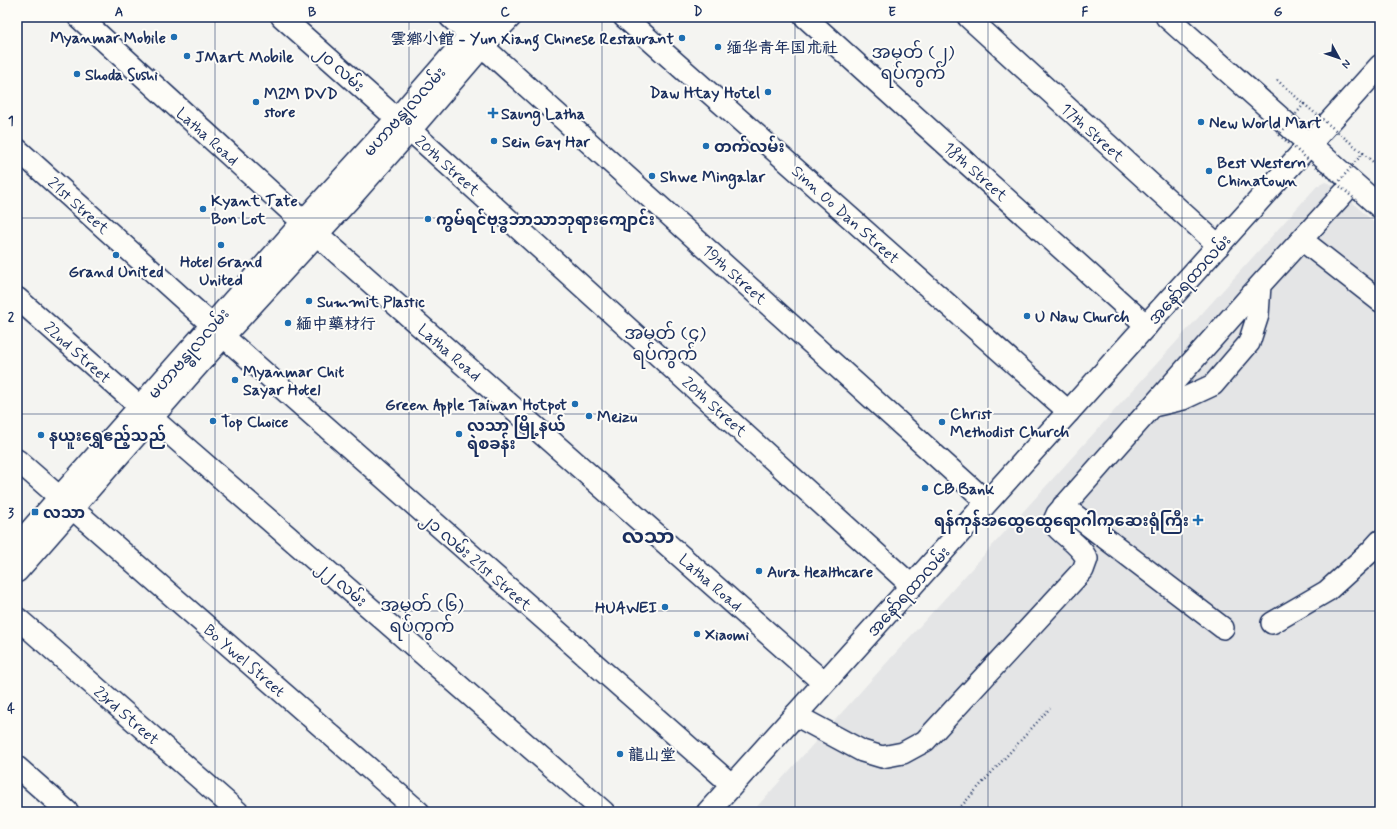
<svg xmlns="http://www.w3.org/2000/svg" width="1397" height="829" font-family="Mynerve,'LXGW WenKai TC','Noto Sans Myanmar',sans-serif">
  <rect width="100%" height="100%" fill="#f4f4f1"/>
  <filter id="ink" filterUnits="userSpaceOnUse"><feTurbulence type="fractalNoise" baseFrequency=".025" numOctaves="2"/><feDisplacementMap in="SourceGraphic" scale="8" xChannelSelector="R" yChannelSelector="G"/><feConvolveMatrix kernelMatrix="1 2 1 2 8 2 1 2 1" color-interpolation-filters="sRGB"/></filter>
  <g filter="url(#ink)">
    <!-- built -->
    <path fill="#e4e5e6" d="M1325,182L1334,185L1380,228V812H752L1317,186Z"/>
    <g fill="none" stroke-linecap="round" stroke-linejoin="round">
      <defs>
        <path id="minor" d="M282,17L397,119
          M450,17L987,502
          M624,17L1069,412
          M805,17L1147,326
          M968,17L1219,246
          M410,130L912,586
          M17,149L212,325
          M1302,240L1380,301
          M17,298L140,407
          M223,336L732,785
          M1153,406L1183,399L1213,385L1249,343L1258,315L1260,285
          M152,418L604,812
          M17,460L419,812
          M1063,506L1223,628
          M17,618L238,812
          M1272,623L1327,591L1370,552L1380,541
          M795,715L862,751L882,757L903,753L925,741L1083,570L1087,559C1080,544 1063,536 1053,523L1057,514L1260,285L1353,183
          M17,767L68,812"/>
        <path id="major" d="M79,17L303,222L824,683
          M1167,17L1380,207
          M17,546L303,222L397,119L470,35L488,17
          M17,571L223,336L348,200L410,130L482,46L510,17
          M708,812L1380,66"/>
      </defs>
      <!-- minor casing -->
      <use href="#minor" stroke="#1b2f5e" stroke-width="24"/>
      <!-- major casing -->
      <use href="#major" stroke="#1b2f5e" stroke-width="25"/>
      <!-- path -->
      <path stroke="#1b2f5e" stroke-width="2.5" stroke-dasharray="1 3" stroke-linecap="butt" d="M1277,80L1304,104
        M1363,153L1380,168
        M956,812L1050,708"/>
      <!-- minor -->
      <use href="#minor" stroke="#fdfcf7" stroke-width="21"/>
      <!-- major -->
      <use href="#major" stroke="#fdfcf7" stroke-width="22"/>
      <!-- path-bridge -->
      <path stroke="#1b2f5e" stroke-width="2.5" stroke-dasharray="1 3" stroke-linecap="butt" d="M1304,104L1363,153L1337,184L1279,135Z
        M1337,184L1356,200"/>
    </g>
  </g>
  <!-- grid -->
  <path fill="none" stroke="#1b2f5e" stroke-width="1" stroke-opacity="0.55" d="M215,17V812M409,17V812M602,17V812M795,17V812M988,17V812M1182,17V812M17,218H1380M17,414H1380M17,611H1380"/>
  <!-- markers -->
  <g fill="#1f6fb2" stroke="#fdfcf7" stroke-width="1.5">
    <circle cx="174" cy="37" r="4"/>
    <circle cx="682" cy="38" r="4"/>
    <circle cx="718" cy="47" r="4"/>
    <circle cx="187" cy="56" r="4"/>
    <circle cx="77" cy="74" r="4"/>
    <circle cx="768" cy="92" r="4"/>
    <circle cx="256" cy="102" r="4"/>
    <path d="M491 107h4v4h4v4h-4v4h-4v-4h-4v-4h4z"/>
    <circle cx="1201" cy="122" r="4"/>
    <circle cx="494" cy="141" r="4"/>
    <circle cx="706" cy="146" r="4"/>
    <circle cx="1209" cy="171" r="4"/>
    <circle cx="652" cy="176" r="4"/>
    <circle cx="203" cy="209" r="4"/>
    <circle cx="428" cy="219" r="4"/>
    <circle cx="221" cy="245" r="4"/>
    <circle cx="116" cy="255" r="4"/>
    <circle cx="309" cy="301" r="4"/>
    <circle cx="1027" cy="316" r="4"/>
    <circle cx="288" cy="323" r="4"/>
    <circle cx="235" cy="380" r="4"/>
    <circle cx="575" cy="404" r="4"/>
    <circle cx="589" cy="416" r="4"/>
    <circle cx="213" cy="421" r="4"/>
    <circle cx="942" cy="422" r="4"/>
    <circle cx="459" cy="434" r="4"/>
    <circle cx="41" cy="435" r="4"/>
    <circle cx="925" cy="488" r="4"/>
    <rect x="31" y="508" width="8" height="8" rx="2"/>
    <path d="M1196 514h4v4h4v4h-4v4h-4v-4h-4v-4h4z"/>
    <circle cx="759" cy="571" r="4"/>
    <circle cx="665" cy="607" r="4"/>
    <circle cx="697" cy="634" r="4"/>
    <circle cx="620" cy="754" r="4"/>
  </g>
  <g text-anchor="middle" stroke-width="4" stroke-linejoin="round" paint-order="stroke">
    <!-- poi labels -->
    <g font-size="16" font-weight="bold" fill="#1b2f5e" stroke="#fdfcf7" text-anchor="start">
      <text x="166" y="43" text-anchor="end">Myanmar Mobile</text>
      <text x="674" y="44" text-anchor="end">雲鄉小館 - Yun Xiang Chinese Restaurant</text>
      <text x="726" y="53">缅华青年国术社</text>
      <text x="195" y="62">JMart Mobile</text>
      <text x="85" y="80">Shoda Sushi</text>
      <text x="760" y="98" text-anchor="end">Daw Htay Hotel</text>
      <text x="264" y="99">M2M DVD<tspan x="264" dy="18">store</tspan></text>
      <text x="501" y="119">Saung Latha</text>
      <text x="1209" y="128">New World Mart</text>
      <text x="502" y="147">Sein Gay Har</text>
      <text x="714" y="152">တက်လမ်း</text>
      <text x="1217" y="168">Best Western<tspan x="1217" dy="18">Chinatown</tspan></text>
      <text x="660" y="182">Shwe Mingalar</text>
      <text x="211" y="206">Kyant Tate<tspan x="211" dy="18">Bon Lot</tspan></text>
      <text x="436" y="225">ကွမ်ရင်ဗုဒ္ဓဘာသာဘုရားကျောင်း</text>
      <text x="221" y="267" text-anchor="middle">Hotel Grand<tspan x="221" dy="18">United</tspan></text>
      <text x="116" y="277" text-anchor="middle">Grand United</text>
      <text x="317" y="307">Summit Plastic</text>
      <text x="1035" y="322">U Naw Church</text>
      <text x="296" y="329">緬中藥材行</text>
      <text x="243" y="377">Myanmar Chit<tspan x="243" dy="18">Sayar Hotel</tspan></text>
      <text x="567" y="410" text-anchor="end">Green Apple Taiwan Hotpot</text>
      <text x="950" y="419">Christ<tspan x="950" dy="18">Methodist Church</tspan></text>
      <text x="597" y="422">Meizu</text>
      <text x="221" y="427">Top Choice</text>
      <text x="467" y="431">လသာ မြို့နယ်<tspan x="467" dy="18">ရဲစခန်း</tspan></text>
      <text x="49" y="441">နယူးရွှေဧည့်သည်</text>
      <text x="933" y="494">CB Bank</text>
      <text x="43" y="518">လသာ</text>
      <text x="1189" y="526" text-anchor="end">ရန်ကုန်အထွေထွေရောဂါကုဆေးရုံကြီး</text>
      <text x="767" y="577">Aura Healthcare</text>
      <text x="657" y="613" text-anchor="end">HUAWEI</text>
      <text x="705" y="640">Xiaomi</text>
      <text x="628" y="760">龍山堂</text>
    </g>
    <!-- street labels -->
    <g font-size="16" fill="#1b2f5e" stroke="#fdfcf7">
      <text transform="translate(340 68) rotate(42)" y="6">၂၀ လမ်း</text>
      <text transform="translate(404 111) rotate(-48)" y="6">မဟာဗန္ဓုလလမ်း</text>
      <text transform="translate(1093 132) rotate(42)" y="6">17th Street</text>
      <text transform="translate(208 136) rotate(42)" y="6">Latha Road</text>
      <text transform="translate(448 165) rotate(42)" y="6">20th Street</text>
      <text transform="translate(976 171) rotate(42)" y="6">18th Street</text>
      <text transform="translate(79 205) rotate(42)" y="6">21st Street</text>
      <text transform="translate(846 214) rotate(42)" y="6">Sinn Oo Dan Street</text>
      <text transform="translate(735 274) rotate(42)" y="6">19th Street</text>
      <text transform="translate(1189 279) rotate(-48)" y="6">အနော်ရထာလမ်း</text>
      <text transform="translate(78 352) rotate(42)" y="6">22nd Street</text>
      <text transform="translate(450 352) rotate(41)" y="6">Latha Road</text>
      <text transform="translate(188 353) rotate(-49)" y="6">မဟာဗန္ဓုလလမ်း</text>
      <text transform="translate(715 406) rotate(42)" y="6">20th Street</text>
      <text transform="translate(477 561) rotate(41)" y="6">၂၁ လမ်း 21st Street</text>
      <text transform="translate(711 582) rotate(41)" y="6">Latha Road</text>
      <text transform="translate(342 583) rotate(41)" y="6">၂၂ လမ်း</text>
      <text transform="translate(908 591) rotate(-48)" y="6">အနော်ရထာလမ်း</text>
      <text transform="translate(245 660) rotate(41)" y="6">Bo Ywel Street</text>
      <text transform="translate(127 715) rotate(41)" y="6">23rd Street</text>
    </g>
    <!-- quarter labels -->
    <g font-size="18" fill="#1b2f5e" stroke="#fdfcf7">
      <text x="913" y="58">အမှတ် (၂)<tspan x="913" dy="21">ရပ်ကွက်</tspan></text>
      <text x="665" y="339">အမှတ် (၄)<tspan x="665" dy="21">ရပ်ကွက်</tspan></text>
      <text x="422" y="611">အမှတ် (၆)<tspan x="422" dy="21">ရပ်ကွက်</tspan></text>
    </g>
    <!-- district labels -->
    <g font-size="20" font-weight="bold" fill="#1b2f5e" stroke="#fdfcf7">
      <text x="648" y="543">လသာ</text>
    </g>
  </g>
  <!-- margin -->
  <rect width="1397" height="829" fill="none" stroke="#fdfcf7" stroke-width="44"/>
  <!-- north arrow -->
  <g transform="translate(1339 58) rotate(130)" stroke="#fdfcf7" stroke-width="3" paint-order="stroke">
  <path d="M0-3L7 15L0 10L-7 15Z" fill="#1b2f5e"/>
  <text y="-6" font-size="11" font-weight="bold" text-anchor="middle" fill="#1b2f5e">N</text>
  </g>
  <rect x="22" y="22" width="1353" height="785" fill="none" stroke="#1b2f5e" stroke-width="1.5"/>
  <g font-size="13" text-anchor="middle" font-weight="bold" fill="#1b2f5e">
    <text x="119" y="16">A</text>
    <text x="312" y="16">B</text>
    <text x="505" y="16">C</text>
    <text x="698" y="16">D</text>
    <text x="892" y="16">E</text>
    <text x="1085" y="16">F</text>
    <text x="1278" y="16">G</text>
    <text x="11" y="125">1</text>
    <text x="11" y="321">2</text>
    <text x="11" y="517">3</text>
    <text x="11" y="713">4</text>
  </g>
</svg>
